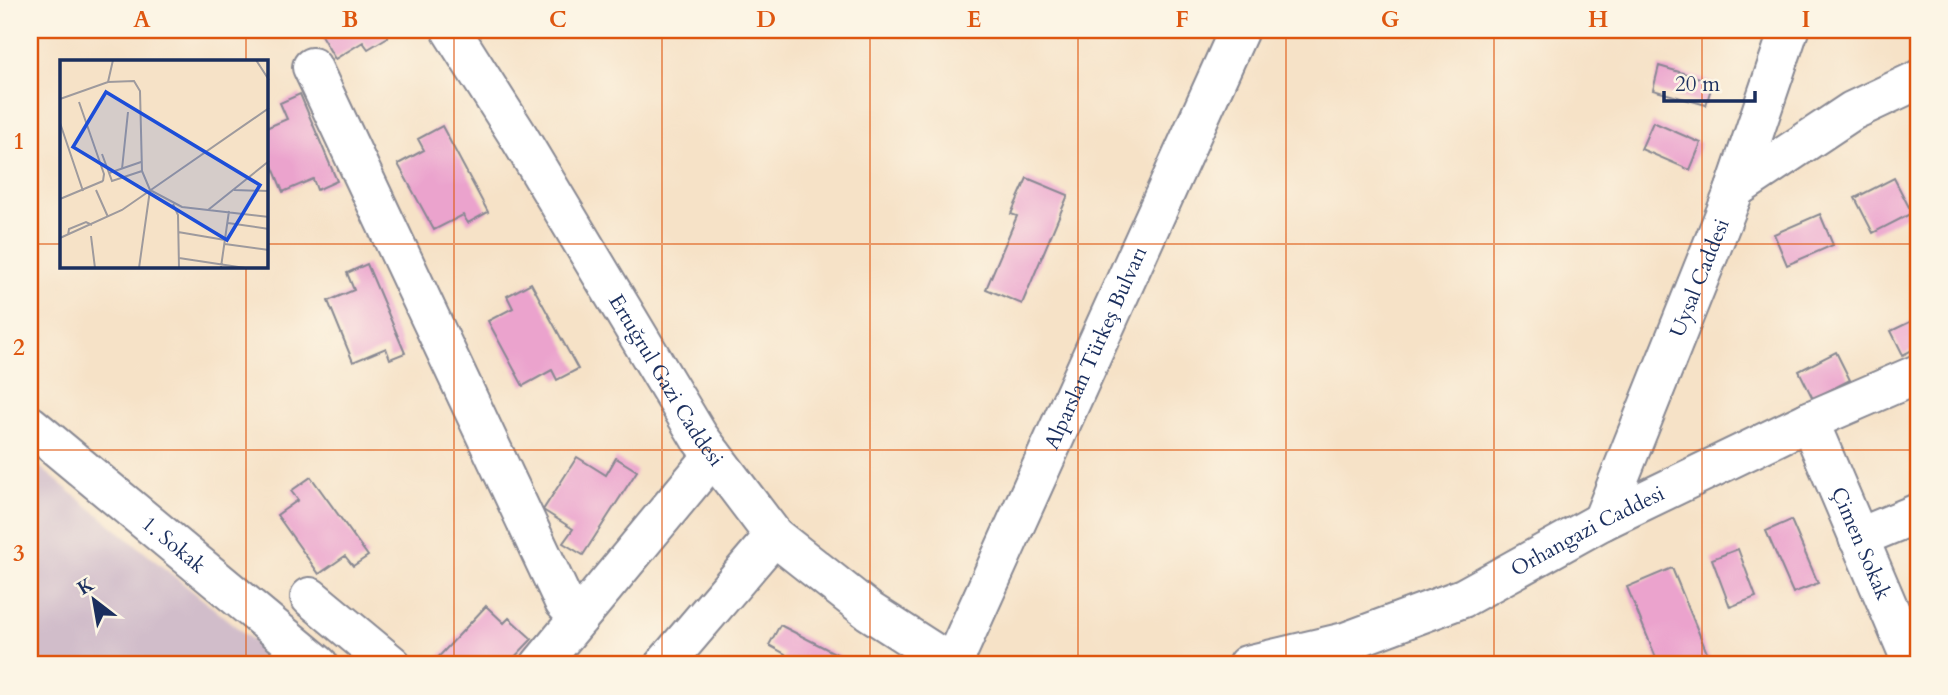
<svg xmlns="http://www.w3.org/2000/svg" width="1948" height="695" font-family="Cardo,serif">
  <rect width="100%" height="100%" fill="#fcf5e5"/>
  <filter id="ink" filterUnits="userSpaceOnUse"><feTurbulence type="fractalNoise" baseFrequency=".0143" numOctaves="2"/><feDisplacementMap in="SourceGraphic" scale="14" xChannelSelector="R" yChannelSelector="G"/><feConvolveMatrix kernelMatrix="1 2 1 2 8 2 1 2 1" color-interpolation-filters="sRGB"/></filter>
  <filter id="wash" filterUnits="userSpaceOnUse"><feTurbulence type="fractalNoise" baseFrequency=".00686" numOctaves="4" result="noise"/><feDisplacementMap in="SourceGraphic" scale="28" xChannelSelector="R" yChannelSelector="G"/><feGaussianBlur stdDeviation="1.57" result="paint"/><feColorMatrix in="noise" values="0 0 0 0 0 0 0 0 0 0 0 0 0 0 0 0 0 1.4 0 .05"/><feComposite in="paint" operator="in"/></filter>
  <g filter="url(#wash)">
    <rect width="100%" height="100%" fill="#f6e2c7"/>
    <!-- industrial -->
    <path fill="#d1bdca" d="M30,459L283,665H30Z"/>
    <g id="blocks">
      <!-- building -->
      <path fill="#eba3cd" d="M318,30H384L388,37L368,49L363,42L335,59Z
        M1659,66L1713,82L1706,105L1653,90Z
        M300,94L337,181L317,190L313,179L283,192L266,151V128L287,119L280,103Z
        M1653,122L1701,143L1690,170L1641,149Z
        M442,126L488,212L468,223L463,215L434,230L398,164L424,150L418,139Z
        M1027,178L1068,195L1022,304L986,289L1017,216L1011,214Z
        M1894,178L1912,213L1873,233L1855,198Z
        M1820,214L1833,245L1787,265L1774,234Z
        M367,264L405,353L390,359L386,348L353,362L328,301L354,290L347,273Z
        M531,283L578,369L557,380L552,370L523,386L488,321L513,308L507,296Z
        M1918,318V347L1903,355L1891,331Z
        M1836,352L1850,380L1813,399L1799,371Z
        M577,457L606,475L616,458L637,471L583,555L563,543L573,529L543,510Z
        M311,477L368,556L353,566L345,556L319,574L277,515L298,500L291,491Z
        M1791,520L1818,583L1793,593L1766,531Z
        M1738,549L1756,597L1730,607L1712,559Z
        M1672,568L1712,665H1659L1627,587Z
        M486,606L504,623L509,618L532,639L507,665H433L432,664Z
        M780,625L858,665H779L785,654L769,645Z"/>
    </g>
  </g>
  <g filter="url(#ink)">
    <use href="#blocks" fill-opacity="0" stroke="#888892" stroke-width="2"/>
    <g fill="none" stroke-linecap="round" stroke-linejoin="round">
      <defs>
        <g id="minor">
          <path id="s1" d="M451,30L519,137L699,437L774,536L869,611L953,665H958"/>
          <path d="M312,67L564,602L579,618"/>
          <path d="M1735,189L1852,111L1918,80"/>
          <path id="s2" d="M1809,421L1913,665"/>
          <path id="s3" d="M30,425L319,665"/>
          <path id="s4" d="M1602,521L1735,189L1789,30"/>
          <path d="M1858,538L1918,513"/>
          <path d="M310,597L392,665"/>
          <path d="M540,665L713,456"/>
          <path d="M664,665L774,536"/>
          <path id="s5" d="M1247,665L1345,642L1463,598L1602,521L1809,421L1918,374"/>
        </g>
        <g id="major">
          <path id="s6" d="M952,665L1239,30"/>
        </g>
      </defs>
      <!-- minor casing -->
      <use href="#minor" stroke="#888892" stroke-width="42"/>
      <!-- major casing -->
      <use href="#major" stroke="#888892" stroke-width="42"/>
      <!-- minor -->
      <use href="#minor" stroke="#fff" stroke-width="38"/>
      <!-- major -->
      <use href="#major" stroke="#fff" stroke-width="38"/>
    </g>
  </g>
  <!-- grid -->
  <path fill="none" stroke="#de5710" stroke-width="2" stroke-opacity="0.55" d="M246,30V61M454,30V665M662,30V665M870,30V665M1078,30V665M1286,30V665M1494,30V665M1702,30V665M30,244H61M266,244H1918M246,266V665M30,450H1918"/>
  <g text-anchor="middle" stroke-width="5" stroke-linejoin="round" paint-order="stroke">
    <!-- street labels -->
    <g font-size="21" fill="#1b2f5e" stroke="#fcf5e5">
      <text dy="7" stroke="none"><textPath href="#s4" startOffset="262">Uysal Caddesi</textPath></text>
      <text dy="7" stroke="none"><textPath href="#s6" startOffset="348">Alparslan Türkeş Bulvarı</textPath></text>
      <text dy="7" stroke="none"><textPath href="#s1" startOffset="411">Ertuğrul Gazi Caddesi</textPath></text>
      <text dy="7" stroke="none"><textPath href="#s5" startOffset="368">Orhangazi Caddesi</textPath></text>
      <text dy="7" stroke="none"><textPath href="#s2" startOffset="133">Çimen Sokak</textPath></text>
      <text dy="7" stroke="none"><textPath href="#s3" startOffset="187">1. Sokak</textPath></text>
    </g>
  </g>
  <!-- overview -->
  <g transform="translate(60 60)">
    <rect width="208" height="208" fill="#f6e2c7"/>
    <path fill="none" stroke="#9e9a9d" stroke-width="2" d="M196,0L209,20M48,22L53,0M0,39L48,22L74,21L80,31L82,111L90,130L122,147L209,157M19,42L44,114L43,121M0,63L23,131M42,94L52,121L82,111M62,109L68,52M49,113L81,102M36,130L48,157M174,130L209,131M0,139L43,121M113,144L118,155L119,208M148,150L209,101M168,163L209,169M118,172L165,180M8,175L9,169L26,162L32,165M31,176L35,208M0,178L62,150L209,48M165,184L209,190M119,198L185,208M161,207L169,151M79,208L90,130"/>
    <path fill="#1d4ed8" fill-opacity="0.15" stroke="#1d4ed8" stroke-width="3.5" d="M46,32L200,125L167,180L13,87Z"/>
    <rect width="208" height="208" fill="none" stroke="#1b2f5e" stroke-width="3.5"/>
  </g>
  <!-- margin -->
  <rect width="1948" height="695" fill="none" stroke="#fcf5e5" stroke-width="77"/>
  <!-- north arrow -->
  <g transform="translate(94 600) rotate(329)" stroke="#fcf5e5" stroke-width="5" paint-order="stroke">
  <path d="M0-5L12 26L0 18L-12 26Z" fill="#1b2f5e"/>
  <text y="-10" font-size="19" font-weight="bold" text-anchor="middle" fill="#1b2f5e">K</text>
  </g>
  <!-- scale -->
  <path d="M1664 91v10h91v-10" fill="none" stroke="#1b2f5e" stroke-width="3.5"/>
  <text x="1675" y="91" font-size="21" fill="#1b2f5e" stroke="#fcf5e5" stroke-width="5" paint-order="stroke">20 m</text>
  <rect x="38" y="38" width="1872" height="618" fill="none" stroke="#de5710" stroke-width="2.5"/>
  <g font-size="23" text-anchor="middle" font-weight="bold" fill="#de5710">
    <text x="142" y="27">A</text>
    <text x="350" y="27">B</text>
    <text x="558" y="27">C</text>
    <text x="766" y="27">D</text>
    <text x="974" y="27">E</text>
    <text x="1182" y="27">F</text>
    <text x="1390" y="27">G</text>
    <text x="1598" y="27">H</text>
    <text x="1806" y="27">I</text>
    <text x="19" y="149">1</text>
    <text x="19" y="355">2</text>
    <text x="19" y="561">3</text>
  </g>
</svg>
